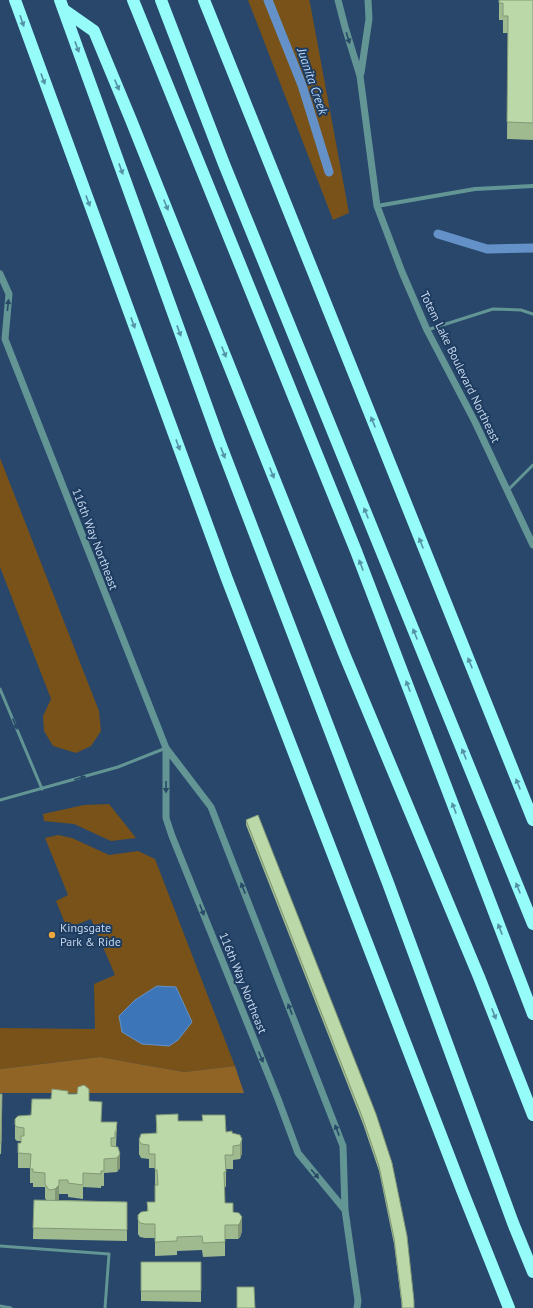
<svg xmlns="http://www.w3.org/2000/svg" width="533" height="1308" font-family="'PT Sans',sans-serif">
  <rect width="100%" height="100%" fill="#28476b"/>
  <!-- green -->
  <path fill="#785219" d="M248,0H309L310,3L349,213L333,220Z
    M0,458L99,711L101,731L91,746L76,753L53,746L44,731L43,716L51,699L0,567Z
    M109,804L136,838L111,841L74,824L44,821L43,814L84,805Z
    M58,835L72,838L109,855L138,851L155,859L235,1066L184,1072L100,1057L0,1069V1028L95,1029L94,984L115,975L91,919L67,928L56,901L68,895L45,838Z"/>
  <!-- forest -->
  <path fill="#8f6424" d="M100,1057L184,1072L235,1066L244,1093H0V1069Z"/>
  <!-- water -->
  <path fill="#3c76b9" stroke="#6492c8" d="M157,986L176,987L192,1022L178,1040L169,1046L142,1044L122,1032L119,1016L135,1000Z"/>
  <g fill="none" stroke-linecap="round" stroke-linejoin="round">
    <!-- stream -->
    <path stroke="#6492c8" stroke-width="9" d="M268,0L302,85L329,172
      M438,234L487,249L533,248"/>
    <!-- service -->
    <path stroke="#629594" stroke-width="3" d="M427,330L493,309L521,310L533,314
      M507,491L533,465
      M0,689L42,789
      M0,800L118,767L166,748
      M0,1246L109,1254L105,1308
      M0,1306L11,1308"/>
    <!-- minor -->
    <path stroke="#629594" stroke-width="4" d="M377,206L475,189L533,186"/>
    <!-- tertiary -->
    <path stroke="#629594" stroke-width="7" d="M338,0L345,27L360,76L377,206L402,272L427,330L475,422L533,545
      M361,73L369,19L368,0
      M0,274L9,294L5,339L166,748L211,807L343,1146L345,1210L358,1301L357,1308
      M166,748V818L172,836L278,1099L298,1153L345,1210"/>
    <!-- motorway -->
    <path stroke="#95fcfa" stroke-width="12" d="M15,0L227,579L462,1190L509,1308
      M60,0L220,443L388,883L513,1223L533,1272
      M133,0L356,551L533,1014
      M161,0L224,164L533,924
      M204,0L533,820
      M64,10L94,31L131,120L345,656L479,977L533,1115"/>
  </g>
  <!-- wall -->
  <path fill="#a0ba90" d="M499,0H533V140L507,139L508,33H503V20H499Z
    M258,815L407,1236L402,1308L394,1244L379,1171L363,1124L246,825V820Z
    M0,1094L2,1105L1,1154H0Z
    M68,1094H77L89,1101L101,1122H117L116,1147H115L120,1168L117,1172L104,1173V1186H101V1188L83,1187V1199L68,1197V1194H59V1199L58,1200L127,1202V1241L33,1239L34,1200H46L45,1198V1187H33V1183H30V1168H18V1143H21V1141H17L15,1139V1119L31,1115L51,1099Z
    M156,1115L178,1121H202V1115L226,1132L240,1135L242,1153L240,1159L233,1160V1169H226V1187H224L225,1203L233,1212L242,1231L240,1237L238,1239H225V1256L203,1257L202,1250L177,1251V1255L155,1256V1238H145L140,1237L138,1234V1215L147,1211V1202H155L157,1185H155V1168H149V1159L141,1158L139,1154V1140L156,1133Z
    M141,1262H201V1302L141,1301Z"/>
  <!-- shaded-wall -->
  <path fill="#829776" d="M2,1094V1105L1,1154V1143Z
    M242,1139V1153L240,1159V1145Z
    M120,1154V1168L117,1172V1158Z
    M59,1180V1199L55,1204V1189Z
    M242,1217V1231L240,1237L238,1239V1225Z"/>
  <!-- building -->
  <path fill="#bad8a8" stroke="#829776" d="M499,0H533V123L507,122L508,16H503V3H499Z
    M258,815L376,1114L392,1163L407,1236L414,1301V1308H402V1303L394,1238L379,1166L363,1119L246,820Z
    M84,1085L89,1089V1101L102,1102L101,1122H117L116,1132H115V1138H111V1146L118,1147L120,1154L117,1158L104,1159V1171H101V1174L83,1173V1185L68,1183V1180H59V1185L55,1189L49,1190L45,1184V1173L33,1172V1169H30L31,1154L18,1153V1143H21V1136H24V1128L17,1127L15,1125V1119L18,1116L31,1115L32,1099H51L52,1089L68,1091V1094H77L78,1087Z
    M0,1094H2L1,1143H0Z
    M178,1114V1121H203L202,1115H225L226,1132L232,1131V1133L240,1135L242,1139L240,1145L233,1146V1155H225L226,1172H224L225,1203H233V1212L239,1213L242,1217L240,1223L238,1225H225V1242L203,1243L202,1236L177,1237V1241L155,1242V1224H145L140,1223L138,1220V1215L141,1212L148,1211L147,1202H155V1185H158L157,1170H155V1154H149V1145L141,1144L139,1140L141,1134L157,1133L156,1115Z
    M34,1200L127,1202V1230L33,1228Z
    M141,1262H201V1291H141Z
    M237,1287H254L255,1308H237Z"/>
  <!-- one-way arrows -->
  <defs><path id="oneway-solid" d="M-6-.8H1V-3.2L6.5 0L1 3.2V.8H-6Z"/></defs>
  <g fill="#5492a5">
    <use href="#oneway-solid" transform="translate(22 21) rotate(71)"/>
    <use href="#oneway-solid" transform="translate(77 47) rotate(70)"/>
    <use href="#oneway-solid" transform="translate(43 79) rotate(70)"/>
    <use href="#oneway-solid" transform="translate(117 85) rotate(67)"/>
    <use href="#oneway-solid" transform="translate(121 169) rotate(70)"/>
    <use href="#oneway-solid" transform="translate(88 201) rotate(70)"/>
    <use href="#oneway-solid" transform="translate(166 205) rotate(68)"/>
    <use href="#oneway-solid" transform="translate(133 323) rotate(70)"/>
    <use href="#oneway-solid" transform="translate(179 331) rotate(70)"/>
    <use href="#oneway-solid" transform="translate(224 352) rotate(68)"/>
    <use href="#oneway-solid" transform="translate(373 422) rotate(-112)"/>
    <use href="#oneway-solid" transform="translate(178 445) rotate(70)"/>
    <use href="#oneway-solid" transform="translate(223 453) rotate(69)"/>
    <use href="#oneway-solid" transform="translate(272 473) rotate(68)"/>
    <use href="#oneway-solid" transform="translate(366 513) rotate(-112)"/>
    <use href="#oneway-solid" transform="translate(421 543) rotate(-112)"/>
    <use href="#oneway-solid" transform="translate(361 565) rotate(-111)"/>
    <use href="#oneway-solid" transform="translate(415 634) rotate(-112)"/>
    <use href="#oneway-solid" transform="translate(470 663) rotate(-112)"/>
    <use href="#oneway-solid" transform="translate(408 686) rotate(-111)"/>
    <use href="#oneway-solid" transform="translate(464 754) rotate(-112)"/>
    <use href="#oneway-solid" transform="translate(518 784) rotate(-112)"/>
    <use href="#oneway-solid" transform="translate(454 808) rotate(-111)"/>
    <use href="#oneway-solid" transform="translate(518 888) rotate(-112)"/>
    <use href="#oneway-solid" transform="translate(500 929) rotate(-111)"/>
    <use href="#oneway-solid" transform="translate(494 1014) rotate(69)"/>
  </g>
  <g fill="#284968">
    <use href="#oneway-solid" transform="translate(348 38) rotate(73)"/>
    <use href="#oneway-solid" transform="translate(8 305) rotate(-84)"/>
    <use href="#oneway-solid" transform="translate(15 724) rotate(67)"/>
    <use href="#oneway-solid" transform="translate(80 778) rotate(-16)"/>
    <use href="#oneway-solid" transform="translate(166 787) rotate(90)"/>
    <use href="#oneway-solid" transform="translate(243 888) rotate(-111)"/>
    <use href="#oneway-solid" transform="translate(202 910) rotate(68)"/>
    <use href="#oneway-solid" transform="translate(290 1009) rotate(-111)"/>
    <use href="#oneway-solid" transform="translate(261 1057) rotate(68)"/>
    <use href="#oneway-solid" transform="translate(337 1130) rotate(-111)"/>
    <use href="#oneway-solid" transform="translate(315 1174) rotate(50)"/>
  </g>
  <!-- markers -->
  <circle fill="#eea73c" stroke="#1e3c60" stroke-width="1.5" cx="52" cy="935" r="4"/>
  <g text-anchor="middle" stroke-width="4" stroke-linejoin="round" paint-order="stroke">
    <!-- street labels -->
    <g font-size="12" fill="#c2d4ea" stroke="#1e3c60">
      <text transform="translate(460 367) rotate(64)" y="4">Totem Lake Boulevard Northeast</text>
      <text transform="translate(95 539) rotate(69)" y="4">116th Way Northeast</text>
      <text transform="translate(243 983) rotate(68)" y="4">116th Way Northeast</text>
    </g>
    <!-- poi labels -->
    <g font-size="12" fill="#c2d4ea" stroke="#1e3c60" text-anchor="start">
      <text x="60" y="932">Kingsgate<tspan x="60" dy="14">Park &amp; Ride</tspan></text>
    </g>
    <!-- water labels -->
    <g font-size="13" font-style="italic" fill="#b7d5f9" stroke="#1e3c60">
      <text transform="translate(313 81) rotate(71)" y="5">Juanita Creek</text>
    </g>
  </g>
</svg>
